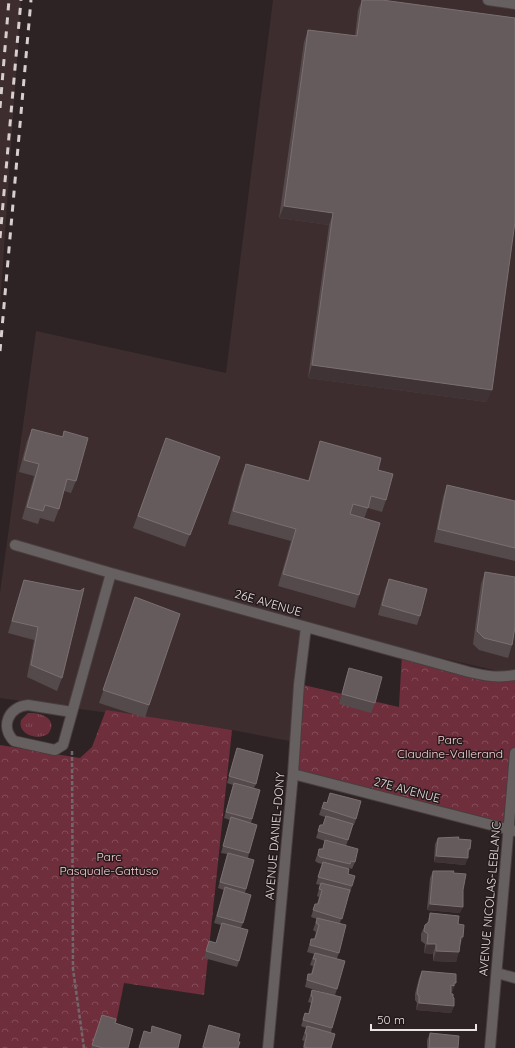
<svg xmlns="http://www.w3.org/2000/svg" width="515" height="1048" font-family="Quicksand,sans-serif">
  <defs>
    <pattern id="grass-tufts" width="24" height="20" patternUnits="userSpaceOnUse"><rect width="24" height="20" fill="#6f2e3c"/><path d="M3 7l-1-3M5 7V3M7 7l1-3M15 17l-1-3M17 17v-4M19 17l1-3" fill="none" stroke="#844c58"/></pattern>
    <pattern id="park-crowns" width="20" height="18" patternUnits="userSpaceOnUse"><rect width="20" height="18" fill="#6f2e3c"/><path d="M2 6a3 3 0 1 1 6 0M12 15a3 3 0 1 1 6 0" fill="none" stroke="#844c58"/></pattern>
  </defs>
  <rect width="100%" height="100%" fill="#2e2324"/>
  <!-- built -->
  <path fill="#3e2d2f" d="M0,0H21L0,306Z
    M273,0H515V675L306,627L295,742L232,730L0,698V593L36,331L226,373Z"/>
  <!-- grass -->
  <path fill="url(#grass-tufts)" d="M28,713C41,712 59,719 48,734C37,741 17,734 21,720Z"/>
  <!-- park -->
  <path fill="url(#park-crowns)" d="M402,653L469,672L515,675V832L293,774L299,684L399,707Z
    M106,710L232,730L204,995L124,983L111,1048H0V745L80,758L92,747Z"/>
  <g fill="none" stroke-linecap="round" stroke-linejoin="round">
    <defs>
      <path id="street" d="M488,0L515,4
        M15,545L111,573L469,672C486,676 497,678 515,675
        M72,712L28,705C8,707 0,727 14,741L55,750L63,745L111,573
        M293,774L515,831
        M497,973L515,978
        M268,1048L293,774L299,684L306,627
        M490,1048L515,753"/>
    </defs>
    <!-- street casing -->
    <use href="#street" stroke="#483e3f" stroke-width="12"/>
    <!-- path -->
    <path stroke="#726869" stroke-width="2.5" stroke-dasharray="4 2" stroke-linecap="butt" d="M72,751L73,969L84,1048"/>
    <!-- street -->
    <use href="#street" stroke="#666061" stroke-width="10"/>
    <!-- rail -->
    <path stroke="#d6cecf" stroke-width="3" stroke-dasharray="7 7" stroke-linecap="butt" d="M0,108L9,0
      M0,238L21,0
      M0,351L31,0"/>
  </g>
  <!-- wall -->
  <path fill="#554a4b" d="M362,0H382L487,402L308,378L329,225L279,218L304,42L308,30L355,36L358,10Z
    M32,429L62,437L64,431L76,481L71,493L64,491L59,509L54,522L40,518L38,524L22,519L34,476L19,472L27,441Z
    M166,438L215,470L185,547L133,528Z
    M320,441L378,470L386,500L382,512L368,508L364,519L359,595L355,608L278,586L291,541L228,524L241,476L246,464L308,481L316,453Z
    M447,485L515,501V561L434,542L443,497Z
    M485,572L513,640L512,645L508,658L479,650L473,644L481,584Z
    M389,579L420,616L417,625L378,615L385,589Z
    M24,580L80,591L62,678L57,691L27,677L34,640L8,633L20,592Z
    M135,597L149,705L145,718L99,703Z
    M349,668L375,703L371,713L339,704L346,677Z
    M237,748L256,784L254,788L252,819L251,823L249,853L248,858L246,889L245,893L243,923L241,928L239,961L237,967L204,958L209,941L216,943L221,925L214,923L224,890L218,888L227,854L221,853L230,820L224,818L233,785L227,783Z
    M330,793L356,819L354,825H353L346,846L355,862L352,869L349,868V869L348,874L352,886L350,893L349,892L340,923L339,953L337,958V989L335,995L332,1028L331,1033V1048H303L304,1041L302,1040L306,1028L301,1026L305,1013L308,1014L311,1003L308,1002L312,990L325,993L305,987L308,974H311L313,966L310,965L314,954L307,952L311,939H314L316,932L313,930L317,919L311,917L315,904H317L319,897L317,896L320,885L316,884L322,864L318,863L315,861L319,849H322L325,841L316,838L320,825H323L325,817L319,815L321,809L324,802L327,803Z
    M438,838L458,839L470,849L465,865L434,862L435,844Z
    M433,871L453,873L463,890L460,913L427,910L430,878Z
    M430,913L458,924L463,937L460,945L456,962L433,961V954L424,953L425,944L421,941V934L425,925L427,924Z
    M422,971L453,989L452,992H451V994L454,1006L451,1013L416,1010L417,1003L415,1000V994L419,978Z
    M102,1015L115,1023L128,1048H91Z
    M209,1025L238,1042V1048H202Z
    M430,1033L458,1048H427V1040Z"/>
  <!-- shaded-wall -->
  <path fill="#3f3335" d="M284,206L333,213L329,225L279,218Z
    M312,365L492,390L487,402L308,378Z
    M515,627V640L510,639Z
    M436,856L468,858L465,865L434,862Z
    M430,904L463,907L460,913L427,910Z
    M461,937H463L459,947Z
    M427,944H436L433,954L424,953Z
    M436,951L459,952L456,962L433,961Z
    M454,983H456L452,992H449L451,985Z
    M419,1003L454,1006L451,1013L416,1010Z"/>
  <!-- building -->
  <path fill="#655a5c" stroke="#7a7071" d="M362,0H382L515,18V222L492,390L312,365L333,213L284,206L308,30L357,36Z
    M32,429L63,437L64,431L88,438L76,481L67,479L59,509L45,505L43,511L27,507L39,464L24,460Z
    M166,438L220,457L190,535L138,516Z
    M320,441L381,458L378,470L393,474L386,500L371,496L368,508L353,504L350,514L380,523L359,595L283,574L296,529L233,511L246,464L309,481Z
    M447,485L515,501V548L438,529Z
    M485,572L515,577V627L512,645L484,638L477,631Z
    M389,579L427,589L420,616L382,605Z
    M24,580L80,591L84,588L62,678L31,665L38,627L12,621Z
    M135,597L180,614L149,705L103,690Z
    M349,668L382,677L375,703L342,694Z
    M237,748L263,755L256,784L229,776Z
    M234,783L260,790L252,819L226,812Z
    M330,793L361,801L356,819L322,808L324,802L327,803Z
    M326,816L353,824L348,840L318,831L320,825H323Z
    M231,817L257,825L249,853L223,846Z
    M459,837L458,839L471,840L470,849H468V858L436,856L438,838Z
    M325,840L358,849L355,862L351,861L350,864L320,857L318,855L319,849H323Z
    M228,853L254,860L246,889L220,882Z
    M323,862L349,869L348,874L355,876L352,886L318,877Z
    M433,871H454L453,873L466,874L463,890V907L430,904Z
    M321,883L350,890L342,919L313,910L315,904H318L322,890L319,889Z
    M225,887L251,895L243,923L217,916Z
    M430,913L459,916L458,924L464,925L463,937H461L459,952L436,951V944H427L428,934L424,931L425,925L429,922Z
    M317,918L346,925L339,953L310,945L311,939H315L319,925L316,923Z
    M222,923L248,930L239,961L206,951L209,941L216,943Z
    M315,953L345,961L337,989L307,980L308,974H312L316,959H313Z
    M422,971L456,974V983H454V986L451,985V994H453V997L454,998V1006L419,1003V996L417,994L418,987Z
    M312,990L341,997L332,1028L303,1020L305,1013L309,1014L313,997L311,996Z
    M102,1015L116,1019L115,1023L133,1029L128,1048H103L92,1045Z
    M209,1025L240,1034L238,1042H240L238,1048H206L203,1047Z
    M152,1026L181,1035L178,1048H139L144,1031L151,1033Z
    M307,1026L335,1034L331,1048H308L304,1047L307,1034L305,1033Z
    M430,1033L459,1036L458,1048H429Z"/>
  <g text-anchor="middle" stroke-width="3" stroke-linejoin="round" paint-order="stroke">
    <!-- street labels -->
    <g font-size="12" fill="#eae3e4" stroke="#241a1b">
      <text transform="translate(268 603) rotate(16)" y="4">26E AVENUE</text>
      <text transform="translate(407 790) rotate(15)" y="4">27E AVENUE</text>
      <text transform="translate(275 836) rotate(-85)" y="4">AVENUE DANIEL-DONY</text>
      <text transform="translate(490 899) rotate(-85)" y="4">AVENUE NICOLAS-LEBLANC</text>
    </g>
    <!-- park labels -->
    <g font-size="12" fill="#fdd2d7" stroke="#241a1b">
      <text x="450" y="744">Parc<tspan x="450" dy="14">Claudine-Vallerand</tspan></text>
      <text x="109" y="861">Parc<tspan x="109" dy="14">Pasquale-Gattuso</tspan></text>
    </g>
  </g>
  <!-- scale -->
  <path d="M371 1024v6h105v-6" fill="none" stroke="#eae3e4" stroke-width="2"/>
  <text x="377" y="1024" font-size="12" fill="#eae3e4" stroke="#241a1b" stroke-width="3" paint-order="stroke">50 m</text>
</svg>
